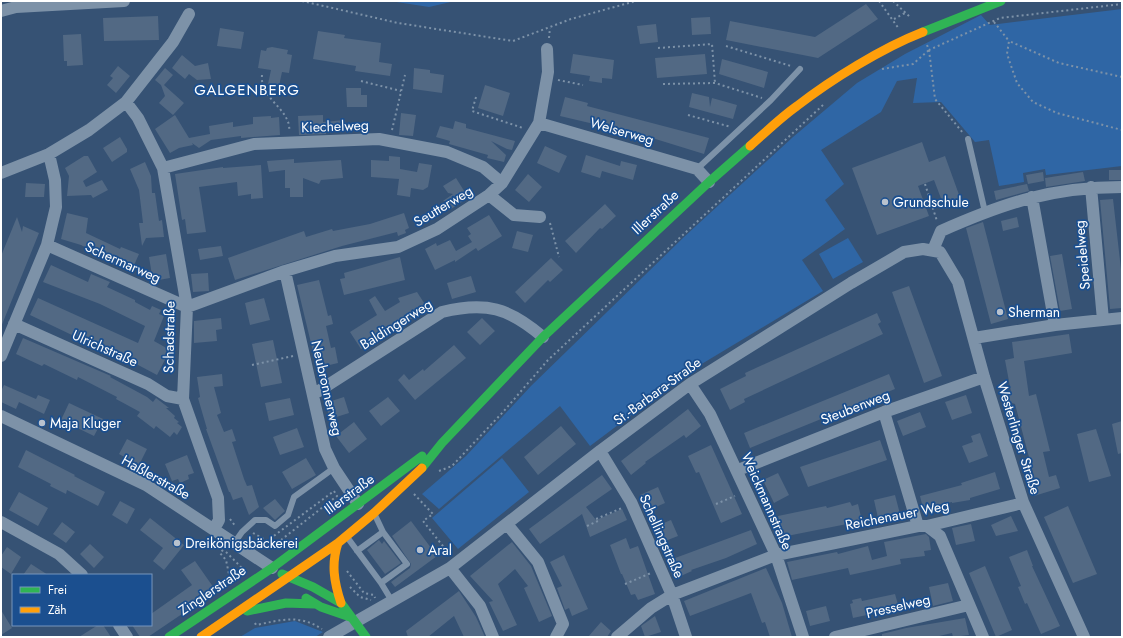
<svg xmlns="http://www.w3.org/2000/svg" width="1123" height="638" font-family="Jost,sans-serif">
  <rect width="100%" height="100%" fill="#365274"/>
  <!-- green -->
  <path fill="#2f66a5" d="M390,1H455L429,7Z
    M1122,9V166L1046,175L1045,169L1023,173L1024,182L999,186L989,140L975,142L941,102L913,103L917,78L897,81L881,112L821,150L844,184L825,200L845,229L802,260L823,291L690,371L590,446L560,406L439,509L422,494L466,456L531,386L684,237L793,137L857,83L905,54L981,15L990,25Z
    M848,238L863,262L833,279L819,254Z
    M502,458L529,492L458,549L432,518Z
    M295,621L323,632L315,637H240L255,628Z"/>
  <!-- building -->
  <path fill="#526984" d="M866,4L878,19L818,58L726,40L730,21L815,37Z
    M158,16L159,40L104,41L103,18Z
    M710,17L711,34L692,35L691,18Z
    M656,24L658,42L640,44L637,26Z
    M220,28L244,32L241,49L217,46Z
    M318,31L345,35L344,38L381,43L379,62L392,64L390,76L355,71L356,66L313,59Z
    M81,34L83,65L67,66V61H64L63,35Z
    M272,47L288,50L287,54L292,55L289,73L282,72L279,86L268,84L271,70L258,68L261,50L266,51L267,48Z
    M573,54L614,60L612,79L602,78V83L589,81L590,76L570,73Z
    M705,54L707,74L657,78L655,58Z
    M182,55L195,66L208,63L211,79L197,80L189,74L185,79L172,68Z
    M722,59L768,72L764,88L719,74Z
    M118,66L130,76L116,93L107,85L113,78L110,76Z
    M165,68L173,75L164,85L184,103L173,115L159,103L165,96L161,85L155,80Z
    M414,68L430,70V73L444,75L442,93L413,89Z
    M485,85L510,93L503,116L478,108Z
    M346,88H361V95H367V107H347Z
    M692,93L709,97L710,107L712,98L737,105L733,119L689,107Z
    M565,97L588,103L587,106L709,138L704,154L649,137L560,116Z
    M401,113L416,115L413,136L399,135Z
    M175,115L189,138L210,134L209,126L233,122V127L253,124V117L271,116V118L279,117L280,135L241,138V136L211,140L199,148L192,143L193,145L179,148L170,153L155,129Z
    M323,115V122L345,120L346,130L326,131V134L299,135L298,116Z
    M455,121L466,124V128L515,141L512,150L507,149L491,141L506,155L504,162L487,158L488,155L449,144L450,141L436,137L440,126L453,129Z
    M120,137L127,149V152L112,162L103,148Z
    M922,142L929,162L945,156L962,203L945,209L934,180L918,186L929,216L877,235L852,168Z
    M545,146L567,156L559,173L537,163Z
    M586,155L620,166L621,161L637,165L633,180L602,171L600,178L581,172Z
    M84,156H88L97,172L83,181L86,187L102,180L108,190L93,198L91,195L67,196L69,176L65,168Z
    M389,156L400,157V169L417,172L419,163L432,165L428,187L423,190L411,188L410,197L397,195L399,179L371,177V160L389,161Z
    M294,159V163L341,160L343,178L321,180L319,184L303,178V197H290V188H285V170L269,172L267,161Z
    M145,162L151,176L152,193H155L159,221L162,220L164,237L146,238L142,246L139,223H143L139,190L130,169Z
    M261,165L263,198L251,199V194L238,196L237,182L199,187L206,232L187,234L185,219L182,220L175,174L223,167V168Z
    M1109,170H1122V180H1109Z
    M1043,172L1044,181L1028,184L1026,175Z
    M1083,172L1085,181L1046,187L1045,178Z
    M528,174L542,187L529,202L515,190Z
    M456,178L466,194L472,191L474,194L451,209L446,201H443L453,194L448,193L443,186Z
    M26,183L45,184L44,197H25Z
    M1027,184L1029,191L996,200L994,191Z
    M1113,199L1122,278V308L1110,309L1100,200Z
    M605,204L616,216L602,229L600,228L576,253L565,241Z
    M67,213L88,218L86,233L120,249L121,247L139,254L131,272L113,264L114,262L81,245L61,239Z
    M404,213L409,228L405,230L406,233L398,236L397,232L342,246L235,280L228,258L304,231L306,237L332,229L333,231L370,224Z
    M489,215L502,236L478,251L476,248L455,262V260L435,270L425,249L436,243L437,246L450,240L456,251L472,242L468,236L471,234L467,228Z
    M17,217L22,232L23,226L39,233L1,327V256Z
    M1017,217L1019,227L1003,231L1001,221Z
    M983,222L1008,319L991,324L966,228Z
    M517,231L533,235L528,252L512,248Z
    M221,246L223,256L200,260L198,249Z
    M166,254L170,278L153,281L149,257Z
    M1062,254L1072,309L1060,311L1050,256Z
    M400,257L405,280L344,295L340,279L345,278L344,273Z
    M551,258L563,270L550,282L548,280L525,303L515,292Z
    M51,265L88,282L91,274L110,282L107,287L135,300V302L150,310L152,306L161,310L159,314L164,316L154,341L170,350L157,375L108,349L74,335V336L30,315L38,298L138,343L145,326L100,304L43,282Z
    M208,273L209,291L193,292L191,274Z
    M471,276L476,292L452,299L447,283Z
    M319,280L328,316L331,315L333,324L326,326L331,348L335,347L338,363L317,368L297,285Z
    M909,286L942,376L924,383L892,292Z
    M417,292L428,309L361,349L350,332L377,315L369,300L375,296L385,311L400,302L398,298Z
    M264,298L270,320L250,325L245,303Z
    M877,313L881,322L878,324L883,334L744,399L745,402L730,410L720,389L746,376L745,373Z
    M221,318L222,329L216,330L217,341L194,343V321Z
    M482,318L495,331L480,345L467,332Z
    M1069,334L1072,353L1024,361L1029,396L1036,394L1050,451L1043,452L1049,477L1056,475L1060,488L1034,496L1030,482L1035,480L1015,404L1009,402L1007,395L1011,392L1005,360L1014,358L1012,342Z
    M23,338L111,376L110,377L147,397L153,402L156,398L169,408H166L175,416L174,418L179,422L177,423L182,427L177,435L174,432L170,437L156,426L154,429L137,416L140,412L116,399L117,397L78,377L77,380L44,364L42,366L16,354Z
    M273,340L282,383L261,387L252,344Z
    M454,345L466,358L415,400L398,380L404,374L409,380L423,369L424,371Z
    M222,374L223,386L214,387L221,413L217,415L224,432L232,429L236,441L232,442L244,479L247,486L252,485L259,507L249,515L242,497L233,500L230,492H229L206,429H207L198,398L200,397L197,377Z
    M889,374L895,389L750,448L744,433Z
    M4,385L36,399L38,395L50,400L44,414L19,402L16,409L1,402V391Z
    M966,395L972,413L952,420L945,402Z
    M344,397L349,413L330,419L325,403Z
    M388,397L400,411L381,426L369,411Z
    M290,398L294,415L269,421L265,403Z
    M69,403L103,419L94,436L61,420Z
    M688,409L701,426L686,438L684,435L645,462L646,463L631,475L621,461Z
    M920,412L926,427L903,436L897,421Z
    M1122,421V453L1118,454L1112,424Z
    M354,422L367,439L349,453L336,436Z
    M561,426L576,444L538,475L524,457Z
    M297,428L304,447L280,455L273,437Z
    M1096,429L1111,476L1089,482L1077,434Z
    M980,433L988,456L969,463L962,446L973,442L971,436Z
    M127,439L147,449L139,465L119,454Z
    M880,440L887,460L808,487L800,467Z
    M711,445L742,514L721,523L699,472L696,473L688,456Z
    M26,450L75,475L74,476L105,492L98,506L67,490L66,494L50,486L51,484L18,467Z
    M187,455L194,473L188,475L189,479L180,483L178,479L172,481L165,464Z
    M306,458L316,475L292,489L282,472Z
    M995,472L1000,489L970,498V500L952,503V502L923,508L920,496L962,485L961,483Z
    M778,473L789,495L774,503L763,480Z
    M602,475L612,489L586,507L596,520L622,509L627,520L590,537L582,514L540,544L529,529Z
    M658,487L665,503L647,511L640,495Z
    M19,492L48,508L38,526L9,510Z
    M895,495L900,514L878,518L874,500Z
    M275,499L285,511L275,520L263,508Z
    M120,501L135,509L127,524L112,515Z
    M850,502L852,506L858,504L862,521L782,537L778,516L826,506L827,508Z
    M1068,506L1097,574L1073,583L1044,517Z
    M1011,516L1018,531L996,536L991,525Z
    M150,518L184,545L164,570L153,561L163,548L140,530Z
    M671,520L678,536L660,543L654,527Z
    M411,521L437,556L395,587L391,582L410,568L411,564L392,536Z
    M62,522L75,532L66,543L53,534Z
    M971,524L975,541L956,545L952,528Z
    M751,530L757,544L726,558L691,570L692,571L674,579L667,561Z
    M926,534L929,537L931,550L924,551L925,556L900,559L901,564L850,575L848,568L792,580L789,569L787,562L837,552L838,554L868,546L872,560L887,556L884,542Z
    M626,538L630,549L638,546L655,594L638,600L635,594L631,595L622,574H621L610,545Z
    M379,540L382,544L384,541L401,563L385,574L367,550Z
    M512,542L531,566L552,616L539,622L524,588L528,586L515,569L498,584L517,625L503,631L489,602L493,601L470,576Z
    M90,544L104,557L94,568L80,554Z
    M7,547L21,557L11,574L1,567V556Z
    M1027,550L1033,566H1032L1060,626L1041,634L1027,603L1025,604L1018,587L1021,586L1009,557Z
    M564,555L588,609L572,616L569,608L565,610L557,588L562,586L550,562Z
    M195,561L216,591L148,637H140L132,625H151V614L192,585L181,570Z
    M31,564L48,575H23Z
    M985,566L1012,630L996,637L969,573Z
    M766,568L782,603L792,637H770L765,622L762,623L751,593L690,616L684,601Z
    M948,583L953,601L933,606L929,587Z
    M459,591L476,617L485,637H464L454,616L428,637H408L406,631Z
    M895,594L899,608L853,618L850,604L853,603L852,600L861,598L862,601Z
    M826,606L830,621L810,626L806,611Z
    M1,610L12,628L1,635Z
    M655,616L661,632L645,637L641,626Z
    M965,618L969,635L953,637L952,633L935,637H882V634L906,628Z
    M601,622L611,631L607,637H588Z
    M98,625H103L111,637H79Z"/>
  <g fill="none" stroke-linecap="round" stroke-linejoin="round">
    <!-- path -->
    <path stroke="#7d92a8" stroke-width="2" stroke-dasharray="2 3" stroke-linecap="butt" d="M302,1L398,23L513,41L571,19L636,1
      M879,1L899,29
      M893,1L910,17
      M894,19L905,13
      M994,22L1009,41
      M549,38L550,28
      M927,45L929,50L1000,18L1122,4
      M726,46L791,66
      M658,48L712,44L715,83
      M929,50L935,99L963,133
      M882,69L913,64L929,50
      M262,75C260,96 282,105 288,122C289,124 289,128 290,131
      M1122,77L1059,63L1009,41L1007,54L1017,83L1033,102L1057,113L1122,130
      M558,80L583,85
      M361,81L401,91
      M663,84L715,83L762,98
      M476,97L472,111L523,128
      M688,115L731,127
      M392,130L405,75
      M925,184L937,221
      M550,223L559,257
      M252,365L293,356
      M439,471L452,466L503,412L548,360L823,105
      M334,491L337,496L272,547L267,541Z
      M414,494L433,514L423,521L450,555
      M716,504L735,496
      M230,519L236,527
      M587,526L598,521L596,519L622,508
      M253,533L267,541
      M223,550L220,553L226,560L230,579
      M226,552L242,568
      M347,571L364,593L374,595L375,598
      M625,584L651,573
      M350,587L360,597L371,600
      M255,623L256,625C281,620 299,614 322,629"/>
    <!-- lane -->
    <path stroke="#7d92a8" stroke-width="6" d="M968,139L985,212
      M697,169L771,100L800,69
      M374,513L383,532L407,564L381,583
      M347,537L381,583L392,601
      M235,542L242,532L255,520H266L275,526L288,515L294,497L334,468
      M357,551L383,532"/>
    <!-- street -->
    <path stroke="#7d92a8" stroke-width="12" d="M1,11L16,7L124,1
      M126,102L138,118L163,168L187,307L183,399L218,498L219,520L214,529
      M539,123L697,169L709,182
      M163,168L254,144L379,139L447,152L483,167L502,183
      M1,173L49,154L89,130L126,102L173,42L189,14
      M1091,187L1103,320
      M489,195L514,215L540,217
      M1032,197L1055,325
      M47,245L187,307L285,271L335,256L398,247L437,229L489,195L502,183L539,123L548,72L547,49
      M933,250L941,231C1004,203 1052,187 1122,187
      M285,271L325,449L334,468L358,504
      M14,324L148,384L167,396L183,399
      M974,338L1055,325L1122,318
      M1,356L47,245L56,207L55,180L49,154
      M690,384L710,414L776,555L803,637
      M314,394L442,312C486,301 509,308 543,337
      M884,412L918,526
      M1,416L146,485L272,568
      M600,451L631,502L672,595L686,637
      M738,470L884,412L984,377
      M1,522L59,554L82,575
      M507,524L538,562L563,624L556,637
      M927,526L940,536L983,637
      M450,568L480,606L493,637
      M119,625L127,637
      M329,637L450,568L600,451L690,384L851,283L904,252L923,249L940,252L958,282L984,377L1023,502L1084,637
      M617,637L651,608L672,595L776,555L918,526H927L1015,505L1023,502
      M835,637L969,605"/>
    <!-- fast -->
    <path stroke="#30b455" stroke-width="9" d="M923,32L1001,1
      M422,468L442,443L543,337L709,182L750,146
      M282,574L313,587L341,603L366,637
      M306,598L321,607L350,617
      M247,611L286,603L314,604
      M169,637L272,568L422,456"/>
    <!-- slow -->
    <path stroke="#ff9f0a" stroke-width="9" d="M750,146C766,132 780,118 797,106C832,79 882,48 923,32
      M338,543C331,564 334,582 341,603
      M201,637L338,543L374,513L422,468"/>
  </g>
  <!-- markers -->
  <g fill="#b9c2ce" stroke="#1b4f8f" stroke-width="1.5">
    <circle cx="885" cy="202" r="4"/>
    <circle cx="1000" cy="312" r="4"/>
    <circle cx="42" cy="423" r="4"/>
    <circle cx="177" cy="543" r="4"/>
    <circle cx="420" cy="550" r="4"/>
  </g>
  <g text-anchor="middle" stroke-width="3.5" stroke-linejoin="round" paint-order="stroke">
    <!-- street labels -->
    <g font-size="14" fill="#fff" stroke="#1b4f8f">
      <text transform="translate(335 126) rotate(-2)" y="5">Kiechelweg</text>
      <text transform="translate(622 131) rotate(16)" y="5">Welserweg</text>
      <text transform="translate(443 206) rotate(-31)" y="5">Seutterweg</text>
      <text transform="translate(655 212) rotate(-43)" y="5">Illerstraße</text>
      <text transform="translate(1082 255) rotate(-95)" y="5">Speidelweg</text>
      <text transform="translate(123 262) rotate(24)" y="5">Schermarweg</text>
      <text transform="translate(396 324) rotate(-32)" y="5">Baldingerweg</text>
      <text transform="translate(169 337) rotate(-89)" y="5">Schadstraße</text>
      <text transform="translate(105 348) rotate(24)" y="5">Ulrichstraße</text>
      <text transform="translate(327 388) rotate(77)" y="5">Neubronnerweg</text>
      <text transform="translate(657 391) rotate(-36)" y="5">St.-Barbara-Straße</text>
      <text transform="translate(855 407) rotate(-21)" y="5">Steubenweg</text>
      <text transform="translate(1019 438) rotate(73)" y="5">Westerlinger Straße</text>
      <text transform="translate(156 477) rotate(29)" y="5">Haßlerstraße</text>
      <text transform="translate(349 494) rotate(-36)" y="5">Illerstraße</text>
      <text transform="translate(767 501) rotate(66)" y="5">Weickmannstraße</text>
      <text transform="translate(897 515) rotate(-11)" y="5">Reichenauer Weg</text>
      <text transform="translate(662 536) rotate(66)" y="5">Schellingstraße</text>
      <text transform="translate(212 590) rotate(-34)" y="5">Zinglerstraße</text>
      <text transform="translate(898 606) rotate(-13)" y="5">Presselweg</text>
    </g>
    <!-- poi labels -->
    <g font-size="14" fill="#fff" stroke="#1b4f8f" text-anchor="start">
      <text x="893" y="207">Grundschule</text>
      <text x="1008" y="317">Sherman</text>
      <text x="50" y="428">Maja Kluger</text>
      <text x="185" y="548">Dreikönigsbäckerei</text>
      <text x="428" y="555">Aral</text>
    </g>
    <!-- neighbourhood labels -->
    <g font-size="15" letter-spacing="1" fill="#fff" stroke="#1b4f8f">
      <text x="247" y="95">GALGENBERG</text>
    </g>
  </g>
  <!-- border -->
  <rect width="1123" height="638" fill="none" stroke="#ffffff" stroke-width="4"/>
  <!-- legend -->
  <rect x="12" y="574" width="140" height="52" fill="#1b4f8f" stroke="#7695bc"/>
  <rect x="20" y="587" width="20" height="6" fill="#30b455" stroke="#7695bc"/>
  <text x="48" y="594" font-size="12" fill="#ffffff">Frei</text>
  <rect x="20" y="607" width="20" height="6" fill="#ff9f0a" stroke="#7695bc"/>
  <text x="48" y="614" font-size="12" fill="#ffffff">Zäh</text>
</svg>
